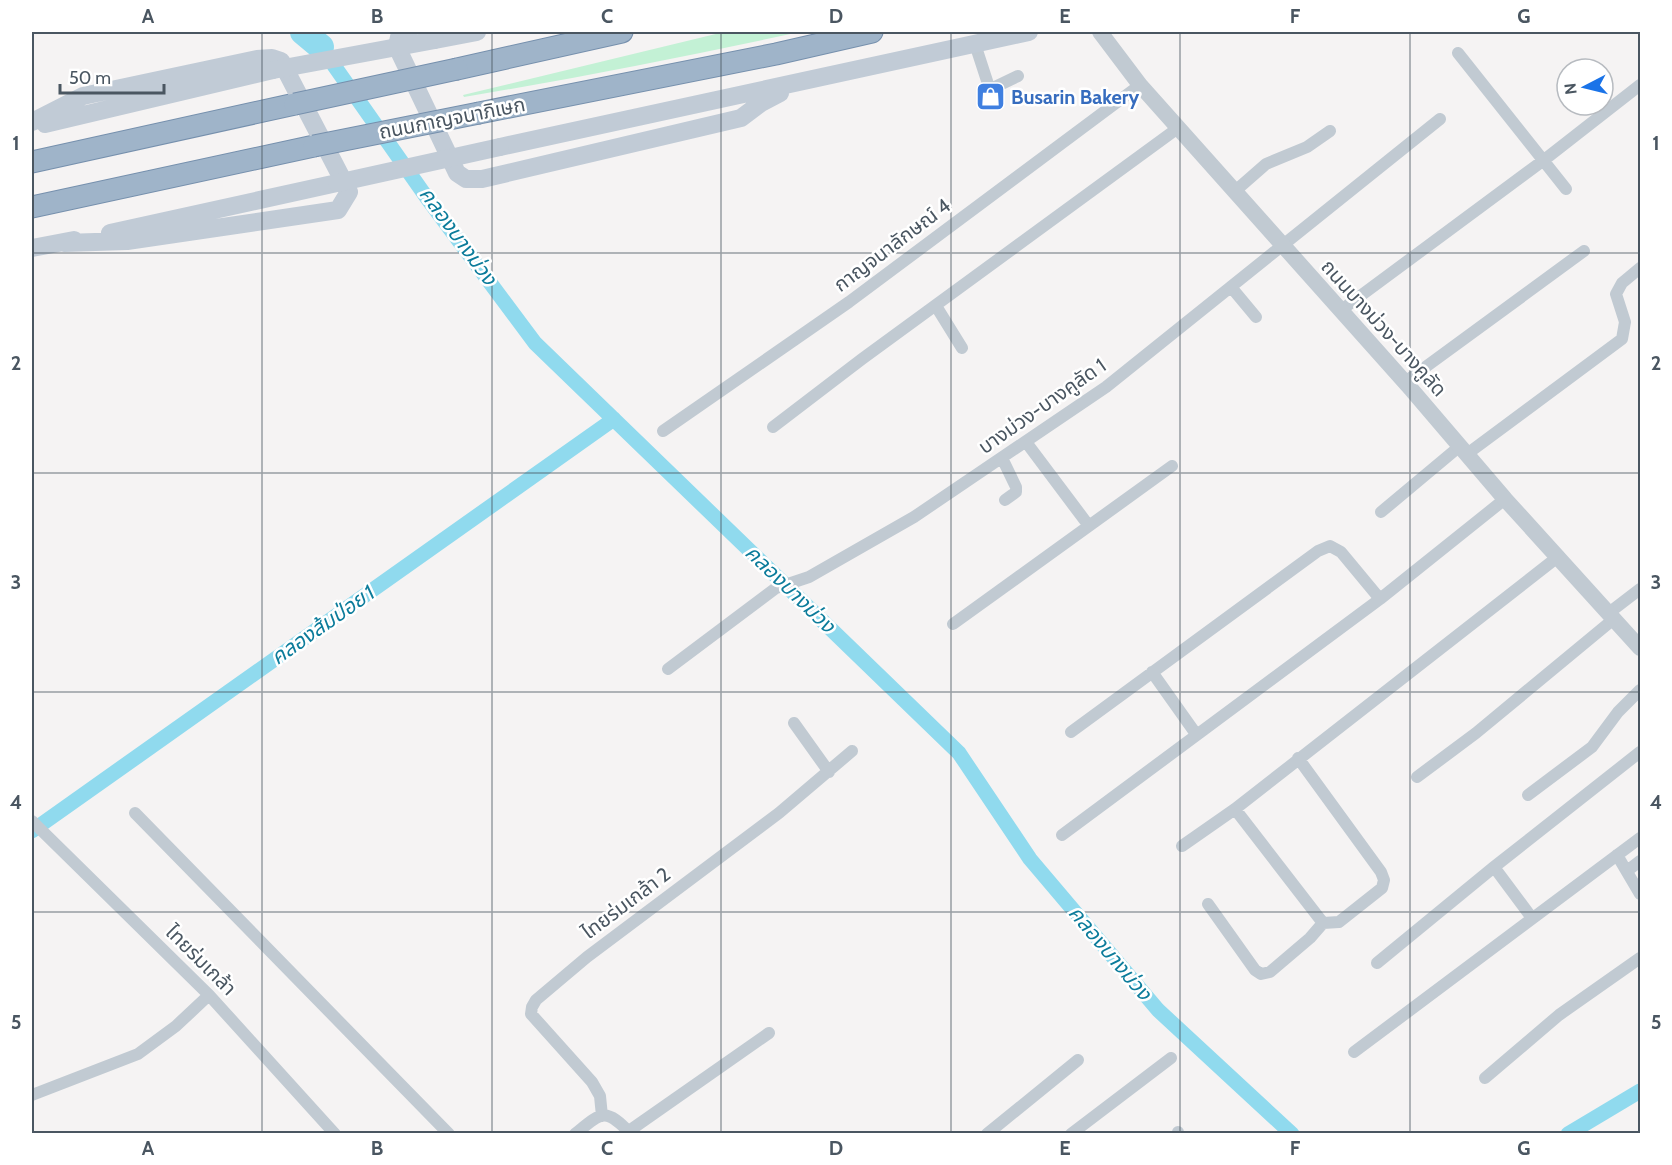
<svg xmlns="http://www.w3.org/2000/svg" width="1672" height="1165" font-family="Cabin,'Noto Sans Thai',sans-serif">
  <rect width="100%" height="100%" fill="#f5f3f3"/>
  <!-- green -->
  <path fill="#c3f1d5" d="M724,32H800C688,56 577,78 464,97L463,95Z"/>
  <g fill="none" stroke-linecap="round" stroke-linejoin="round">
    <!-- canal -->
    <path stroke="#90daee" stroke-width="15" d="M321,47L427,198L535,343L959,753L1030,859L1158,1010L1292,1134
      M32,831L614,419
      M1568,1134L1640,1091"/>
    <!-- river -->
    <path stroke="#90daee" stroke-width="26" d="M303,32L321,47"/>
    <defs>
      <path id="trunk" d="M457,69L622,32
        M479,113L776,54L872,32
        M32,162L295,104
        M32,207L314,146"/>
    </defs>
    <!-- trunk casing -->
    <use href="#trunk" stroke="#7690ad" stroke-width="23"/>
    <!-- minor -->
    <path stroke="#c1cad2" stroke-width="12" d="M975,44L989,87L993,88L1018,76
      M1458,53L1566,189
      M1234,192L1266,164L1307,147L1330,131
      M1231,287L1256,317
      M936,306L962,348
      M1340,311L1544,160L1640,85
      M1405,382L1584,251
      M773,427L862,359L1178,128
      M663,431L849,302L1140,85
      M1026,442L1089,526
      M1467,454L1622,339L1625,322L1616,294L1622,283L1640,268
      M1002,458L1016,487V492L1005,500
      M1381,512L1460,446
      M1610,612L1640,589
      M953,624L1172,466
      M668,669L776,588L809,577L914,517L1106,387L1440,119
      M1152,672L1196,734
      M794,723L829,772
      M1071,732L1318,551L1330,546L1341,552L1380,599
      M1298,758L1381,872L1384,880L1382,888L1339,922L1323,923
      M1417,777L1476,733L1615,618
      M1528,795L1592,747L1618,712L1640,690
      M135,813L449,1134
      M32,821L209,995L335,1134
      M1062,835L1380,599L1505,499
      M1182,846L1235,809L1559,556
      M1617,855L1640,894
      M1494,867L1532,918
      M1627,871L1640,861
      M1208,904L1255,970L1261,974L1270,972L1310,938L1323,923L1235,809
      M1377,963L1494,867L1640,752
      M1354,1052L1640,838
      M1485,1078L1559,1015L1640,958
      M32,1095L138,1054L176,1026L209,995
      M602,1116L600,1096L592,1082L531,1014L532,1007L536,1000L587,957L779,813L852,751
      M629,1131L769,1033
      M1178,1132V1134
      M575,1134C602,1112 605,1107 631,1134
      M987,1134L1078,1060
      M1071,1134L1171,1058"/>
    <!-- tertiary -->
    <path stroke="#c1cad2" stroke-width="16" d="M1100,32L1140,85L1411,389L1505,499L1640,648"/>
    <!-- secondary -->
    <path stroke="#c1cbd6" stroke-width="18" d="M409,32L399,37L397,47L457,173L466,179H482L741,118L761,103L780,93
      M435,40L477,32
      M32,122L83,96L257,59L272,58L281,61L349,192L338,210L127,241L64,243
      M45,124L273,70
      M500,147L1029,32
      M110,233L337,183
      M32,248L74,240"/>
    <!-- trunk -->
    <use href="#trunk" stroke="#9fb4c9" stroke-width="21"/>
    <defs>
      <path id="trunk-bridge" d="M295,104L457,69
        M314,146L479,113"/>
    </defs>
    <!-- trunk-bridge casing -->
    <use href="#trunk-bridge" stroke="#7690ad" stroke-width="23" stroke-linecap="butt"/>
    <!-- secondary-bridge -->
    <path stroke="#c1cbd6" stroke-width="18" d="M273,70L435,40
      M337,183L500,147"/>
    <!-- trunk-bridge -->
    <use href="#trunk-bridge" stroke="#9fb4c9" stroke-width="21"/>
  </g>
  <!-- grid -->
  <path fill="none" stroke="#4a5661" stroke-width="1.5" stroke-opacity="0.55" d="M262,32V1134M492,32V1134M721,32V1134M951,32V1134M1180,32V1134M1410,32V1134M32,253H1640M32,473H1640M32,692H1640M32,912H1640"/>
  <!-- icons -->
  <defs>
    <symbol id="shop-square" viewBox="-11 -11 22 22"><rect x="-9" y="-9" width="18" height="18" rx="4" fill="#3f7fe0" stroke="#fff"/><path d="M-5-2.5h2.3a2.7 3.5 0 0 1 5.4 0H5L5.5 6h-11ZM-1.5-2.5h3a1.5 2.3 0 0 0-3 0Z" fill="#fff"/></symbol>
  </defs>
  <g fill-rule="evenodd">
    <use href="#shop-square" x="974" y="80" width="33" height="33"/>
  </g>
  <g text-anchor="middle" stroke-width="5" stroke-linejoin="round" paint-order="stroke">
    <!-- shop labels -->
    <g font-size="20" font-weight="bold" fill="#366cbe" stroke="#fff" text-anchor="start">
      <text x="1011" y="104">Busarin Bakery</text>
    </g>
    <!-- street labels -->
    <g font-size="20" fill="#4a5661" stroke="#fff">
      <text transform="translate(452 118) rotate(-11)" y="7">ถนนกาญจนาภิเษก</text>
      <text transform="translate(892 245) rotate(-37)" y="7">กาญจนาลักษณ์ 4</text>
      <text transform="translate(1384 328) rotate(48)" y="7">ถนนบางม่วง-บางคูลัด</text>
      <text transform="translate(1042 406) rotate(-35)" y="7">บางม่วง-บางคูลัด 1</text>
      <text transform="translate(626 903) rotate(-37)" y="7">ไทยร่มเกล้า 2</text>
      <text transform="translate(201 960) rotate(45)" y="7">ไทยร่มเกล้า</text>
    </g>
    <!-- water labels -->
    <g font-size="21" font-style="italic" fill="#0c7c9b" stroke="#fff">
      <text transform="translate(458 236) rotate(54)" y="7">คลองบางม่วง</text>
      <text transform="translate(790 589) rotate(44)" y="7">คลองบางม่วง</text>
      <text transform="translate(323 625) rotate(-35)" y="7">คลองส้มป่อย 1</text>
      <text transform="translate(1110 953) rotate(50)" y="7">คลองบางม่วง</text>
    </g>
  </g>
  <!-- border -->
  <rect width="1672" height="1165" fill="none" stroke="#ffffff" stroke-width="66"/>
  <!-- north arrow -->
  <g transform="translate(1585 87) rotate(263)"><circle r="28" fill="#ffffff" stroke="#b7bbc0" stroke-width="1.5"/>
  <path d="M0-4.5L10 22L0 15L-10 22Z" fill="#1a73e8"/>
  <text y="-9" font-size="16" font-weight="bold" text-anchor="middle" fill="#4a5661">N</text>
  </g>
  <!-- scale -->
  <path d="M60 84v9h104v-9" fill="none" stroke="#4a5661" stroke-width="3"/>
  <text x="69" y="84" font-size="18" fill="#4a5661" stroke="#ffffff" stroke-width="4.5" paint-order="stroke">50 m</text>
  <rect x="33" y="33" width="1606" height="1099" fill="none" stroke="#4a5661" stroke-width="2"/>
  <g font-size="20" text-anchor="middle" font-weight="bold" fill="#4a5661">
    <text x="148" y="23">A</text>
    <text x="377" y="23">B</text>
    <text x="607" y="23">C</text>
    <text x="836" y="23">D</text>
    <text x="1065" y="23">E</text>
    <text x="1295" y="23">F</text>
    <text x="1524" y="23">G</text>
    <text x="16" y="150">1</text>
    <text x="1656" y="150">1</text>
    <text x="16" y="370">2</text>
    <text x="1656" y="370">2</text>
    <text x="16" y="589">3</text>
    <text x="1656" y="589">3</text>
    <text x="16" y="809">4</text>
    <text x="1656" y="809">4</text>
    <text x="16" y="1029">5</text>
    <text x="1656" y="1029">5</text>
    <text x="148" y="1155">A</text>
    <text x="377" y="1155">B</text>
    <text x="607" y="1155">C</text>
    <text x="836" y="1155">D</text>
    <text x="1065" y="1155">E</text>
    <text x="1295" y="1155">F</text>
    <text x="1524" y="1155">G</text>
  </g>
</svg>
